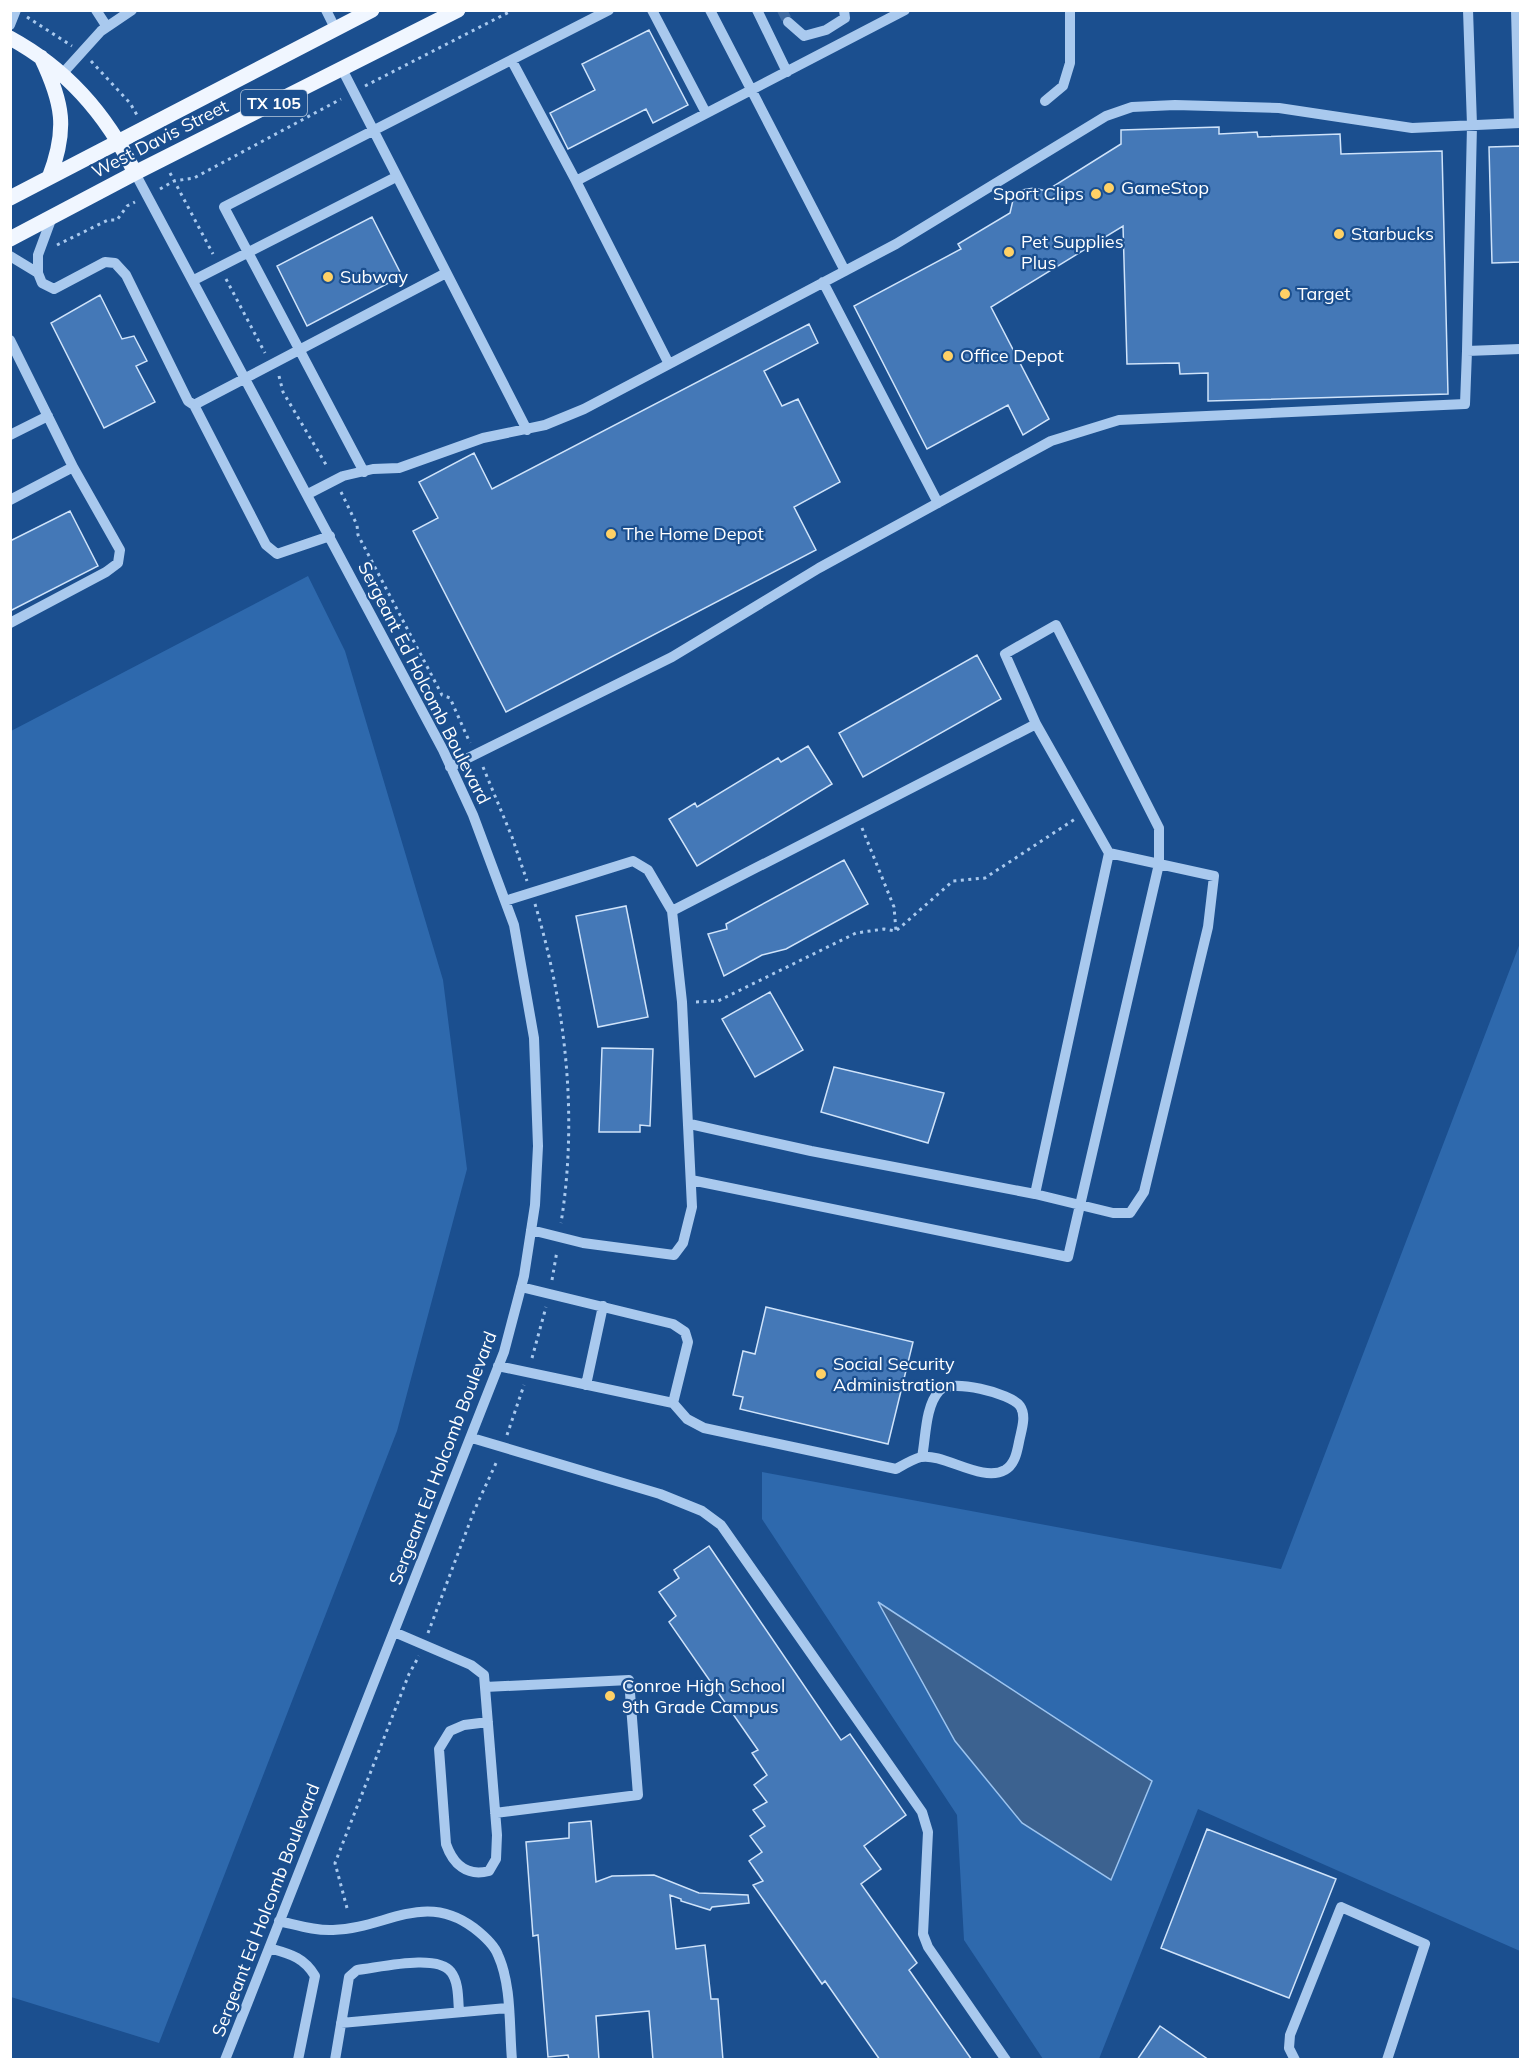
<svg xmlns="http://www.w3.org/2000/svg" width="1531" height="2070" font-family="Mulish,sans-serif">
  <rect width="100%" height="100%" fill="#1b4f8f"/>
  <!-- green -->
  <path fill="#2e69ad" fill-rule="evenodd" d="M308,576L345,651L443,980L467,1169L397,1431L159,2043L11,1997V731Z
    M1520,943V1951L1198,1809L1099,2059H1043L964,1940L957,1815L762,1519V1472L1281,1569ZM879,1603L1152,1781L1111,1880L1022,1823L955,1741Z"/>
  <!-- water -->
  <path fill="#3c6290" stroke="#9cc4f0" stroke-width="1.5" d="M878,1602L1152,1781L1111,1880L1022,1823L955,1741Z"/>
  <!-- building -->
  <path fill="#4478b7" stroke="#cfe3fa" stroke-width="1.5" d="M649,30L688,105L653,123L646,109L568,149L550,113L595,90L582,64Z
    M1219,127V134L1257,132L1258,137L1340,134L1341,154L1442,151L1448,394L1208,401V373L1180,374L1179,363L1127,364L1123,226L991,307L1049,419L1023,435L1008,405L927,449L854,306L961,249L958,244L1010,213L1013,200L1022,190L1034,188L1046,191L1121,144V130Z
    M1521,146V262L1492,263L1489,147Z
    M372,217L402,276L307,326L277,266Z
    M100,295L122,339L134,336L147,361L136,366L155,402L104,428L51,323Z
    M809,324L818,343L764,371L782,406L798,399L840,482L794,507L816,550L506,712L413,531L438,518L419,482L474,453L492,489Z
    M70,511L98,566L10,611V541Z
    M977,655L1001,699L863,777L839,733Z
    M808,746L832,784L697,866L669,819L695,803L697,807L778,758L781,762Z
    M844,860L868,904L786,949L762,955L724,976L708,934L727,929L726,924Z
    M626,906L648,1017L598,1027L576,916Z
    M770,992L803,1050L755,1077L722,1019Z
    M602,1048L653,1049L650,1126L640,1125V1132H599Z
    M834,1067L944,1093L928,1143L821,1112Z
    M766,1307L913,1342L888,1444L740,1409L743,1397L733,1395L743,1351L755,1354Z
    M709,1546L841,1740L850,1734L906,1815L864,1846L881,1869L861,1884L917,1963L909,1970L972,2060H880L825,1981L822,1984L753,1885L763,1881L749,1861L762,1852L750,1836L765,1826L753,1810L767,1802L754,1785L767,1775L752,1753L758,1750L669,1622L676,1616L659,1592L679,1578L674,1570Z
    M591,1821L596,1882L612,1876L654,1875L699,1893L748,1895L749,1903L712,1907L710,1910L681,1901V1899L670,1895L676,1949L705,1945L711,1999H718L723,2060H653L649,2011L596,2016L599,2060H569L568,2055L548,2057L538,1935L533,1936L526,1842L569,1838V1823Z
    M1207,1829L1336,1879L1289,1998L1161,1948Z
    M1160,2026L1209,2060H1137Z"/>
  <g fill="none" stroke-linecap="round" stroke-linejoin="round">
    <!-- minor-tunnel -->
    <path stroke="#3d69a0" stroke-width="10" stroke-dasharray="10 5" stroke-linecap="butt" d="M782,10L788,22"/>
    <!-- path -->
    <path stroke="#a9c9ee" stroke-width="3" stroke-dasharray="3 4.5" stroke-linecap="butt" d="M27,17L72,46
      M91,61L130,103L137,115
      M365,86L513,10
      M170,173L213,254
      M160,189L174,181L194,178L341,99
      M57,245L108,220H117L127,206L135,202
      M226,279L265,353
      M279,376L283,392L328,468
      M341,492L357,525L358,535L442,695L450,698L470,743
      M483,767L512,837L527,881
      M862,828L894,907L896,931
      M535,904C566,1007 578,1117 561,1223
      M696,1002L718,1001L856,933L884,929L896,931L953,881L985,878L1075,819
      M552,1280L557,1251
      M532,1358L546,1307
      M507,1435L524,1385
      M428,1633L474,1511L497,1461
      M347,1908L335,1863L409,1674L419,1656"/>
    <!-- minor -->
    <path stroke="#a9c9ee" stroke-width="10" d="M96,10L107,27
      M326,10L336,30
      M652,10L706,113
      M710,10L845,271
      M757,10L787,72
      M1468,10L1472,125L1467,351L1520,349
      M1516,10L1519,123
      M788,22L804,36L826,30L845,18L844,10
      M10,25L16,10
      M512,61L576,181
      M342,69L527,430
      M63,73L101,31L132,10
      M1045,101L1063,86L1070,63V10
      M135,173L443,750L473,815L514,925L534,1038L538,1146L535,1205L524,1276L504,1352L225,2060
      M10,256L38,273L42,283L54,289L105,262L115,263L126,275L188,401L194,405L446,273
      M38,273V255L52,217
      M194,280L396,177
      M823,282L938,503
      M10,340L73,467L120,550L118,563L106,572L10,623
      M669,364L576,181L905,10
      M194,405L266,545L277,554L330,536
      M10,435L48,416
      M364,472L224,207L609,10
      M308,494L343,476L373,469L399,468L483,438L545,425L584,409L896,244L1106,116L1132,107L1175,105L1279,108L1412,128L1520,123
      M10,500L73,467
      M450,767L672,657L819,568L1051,441L1119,420L1465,404L1467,351
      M505,901L633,861L648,870L672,911L682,1002L692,1207L683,1243L674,1255L583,1243L531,1230
      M672,911L1036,724L1005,654L1056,625L1159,828V864L1068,1257L691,1180
      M690,1124L811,1151L1035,1194L1109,853L1036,724
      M1035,1194L1113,1213H1130L1144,1192L1208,927L1214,876L1109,853
      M498,1366L673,1403L688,1342L685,1332L673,1324L521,1287
      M586,1385L603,1306
      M673,1403L687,1419L704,1428L896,1469C903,1465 913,1459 921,1457C944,1453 982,1483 1005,1470C1015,1464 1017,1452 1019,1442C1021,1431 1027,1416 1020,1406C1011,1393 950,1378 939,1391C925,1407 926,1437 922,1457
      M472,1438L660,1494L702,1511L721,1525L922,1812L928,1832L923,1934L928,1947L1006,2060
      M394,1632L471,1665L484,1675L497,1835L496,1859L489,1871C467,1877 453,1864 446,1844L439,1749L450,1731L464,1725L488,1722
      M485,1687L629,1680L638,1795L495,1813
      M279,1921C297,1925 315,1931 333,1930C385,1929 424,1890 474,1928C483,1935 494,1944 498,1955C512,1986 509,2027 512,2060
      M269,1948C290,1954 304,1957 315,1976L298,2060
      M341,2023L507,2008
      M335,2060L349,1977L357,1970C378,1968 437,1953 451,1972C459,1982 458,2000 459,2012
      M1295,2060L1289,2048L1290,2035L1341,1907L1425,1944L1387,2060"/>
    <!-- major -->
    <path stroke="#f0f6ff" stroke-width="15" d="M10,38C67,69 107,115 135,173
      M41,57C63,103 68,129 49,178
      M10,198L372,10
      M10,239L135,173L458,10"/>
  </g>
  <!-- markers -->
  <g fill="#ffd166" stroke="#1b4f8f" stroke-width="2">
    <circle cx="1109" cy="188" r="6"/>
    <circle cx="1096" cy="194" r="6"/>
    <circle cx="1339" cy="234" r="6"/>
    <circle cx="1009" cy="252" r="6"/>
    <circle cx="328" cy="277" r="6"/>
    <circle cx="1285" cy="294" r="6"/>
    <circle cx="948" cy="356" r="6"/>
    <circle cx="611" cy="534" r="6"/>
    <circle cx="821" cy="1374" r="6"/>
    <circle cx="610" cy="1696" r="6"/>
  </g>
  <g text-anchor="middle" stroke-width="4.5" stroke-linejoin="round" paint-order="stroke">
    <!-- shield labels -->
    <rect fill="#1b4f8f" stroke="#bbcadd" stroke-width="1.5" x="241" y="90" width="66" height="26" rx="4.5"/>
    <g font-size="16" font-weight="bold" fill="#fff">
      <text x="274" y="109">TX 105</text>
    </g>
    <!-- street labels -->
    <g font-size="18" fill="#fff" stroke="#1b4f8f">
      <text transform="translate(160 139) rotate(-27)" y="6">West Davis Street</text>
      <text transform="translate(424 683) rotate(63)" y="6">Sergeant Ed Holcomb Boulevard</text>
      <text transform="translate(443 1458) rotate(-69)" y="6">Sergeant Ed Holcomb Boulevard</text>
      <text transform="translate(266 1910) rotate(-69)" y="6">Sergeant Ed Holcomb Boulevard</text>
    </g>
    <!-- poi labels -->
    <g font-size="18" fill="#fff" stroke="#1b4f8f" text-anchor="start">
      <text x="1121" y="194">GameStop</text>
      <text x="1084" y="200" text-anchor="end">Sport Clips</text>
      <text x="1351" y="240">Starbucks</text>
      <text x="1021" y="248">Pet Supplies<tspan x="1021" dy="21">Plus</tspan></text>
      <text x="340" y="283">Subway</text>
      <text x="1297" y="300">Target</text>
      <text x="960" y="362">Office Depot</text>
      <text x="623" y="540">The Home Depot</text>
      <text x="833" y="1370">Social Security<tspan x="833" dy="21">Administration</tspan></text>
      <text x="622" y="1692">Conroe High School<tspan x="622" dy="21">9th Grade Campus</tspan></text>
    </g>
  </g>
  <!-- border -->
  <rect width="1531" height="2070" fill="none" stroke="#ffffff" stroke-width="24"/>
</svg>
